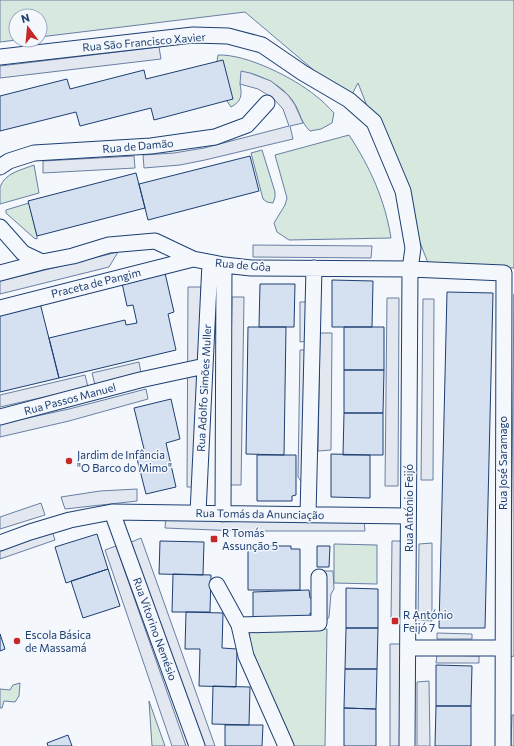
<svg xmlns="http://www.w3.org/2000/svg" width="514" height="746" font-family="Commissioner,sans-serif">
  <rect width="100%" height="100%" fill="#f4f7fb"/>
  <!-- green -->
  <path fill="#d7e8df" stroke="#687fa3" d="M0,0H514V268L428,263L358,83L349,100L245,12L40,37V16H16V40L0,42Z
    M218,55C247,54 294,78 316,96C323,101 328,107 334,113L332,123L321,129L310,131C301,122 301,116 296,106C286,88 269,79 250,73L240,84C242,95 242,101 231,107L227,101L216,68Z
    M349,135C370,167 385,200 391,238L289,240L277,232L274,223L285,205L287,198L275,155Z
    M262,150L275,192V197L273,203L267,202L263,199L251,153Z
    M34,165L39,193L0,204C0,199 0,192 0,187C5,173 21,170 34,165Z
    M29,203L37,236V239L34,238L6,213V210Z
    M334,544L377,545V584L334,583Z
    M327,629L325,746H293L252,654L249,631Z
    M20,683L19,696L15,702L4,701L2,708H0V689L10,690L13,685Z
    M149,701L165,746H152Z"/>
  <!-- parking -->
  <path fill="#e3e8f0" stroke="#687fa3" d="M159,47L161,59L0,78V66Z
    M241,71L250,73L271,81L288,95L295,105L303,123L290,126L293,139L205,160L180,165L144,168L143,155L174,153L204,148L289,126L283,109L273,98L258,89L240,84Z
    M134,156L135,168L43,173V161Z
    M253,245L372,246L371,258L253,257Z
    M118,252L109,267L0,294V281Z
    M188,287H201L199,487H187Z
    M514,294V656L510,657L511,571Z
    M232,297H244L241,485H229Z
    M387,298H399L398,486H385Z
    M423,299H434L433,480H421Z
    M300,302H306V341L300,342Z
    M320,333H332L331,450L318,451Z
    M300,350H305L304,485L298,477Z
    M139,362L141,373L95,385L92,373Z
    M85,375L88,387L0,407V395Z
    M146,389L148,399L69,421L0,437V424L69,409Z
    M137,489V501L65,509L61,497L100,491Z
    M41,503L45,515L0,529V517Z
    M166,516L364,520L365,531H239L165,528Z
    M51,528L55,540L0,559V545Z
    M141,538L215,746H203L129,543Z
    M392,541H403V619H391Z
    M432,543V621L418,620L419,544Z
    M116,546L186,746H172L105,550Z
    M321,571H333L334,589L331,594L329,617L322,627Z
    M437,633L472,634V639H437Z
    M390,644H403L401,746H390Z
    M437,655L479,656V663H436Z
    M429,681L430,746H417V682Z
    M512,715H514V746H511Z"/>
  <!-- building -->
  <path fill="#d5e0f0" stroke="#1d3f73" d="M223,60L233,99L154,120L151,108L80,126L76,112L0,131V96L67,79L70,89L144,70L146,79Z
    M250,156L259,191L148,220L139,184Z
    M136,173L145,208L37,236L28,201Z
    M165,273L174,312L168,314L176,350L59,378L49,338L125,320L126,325L137,323L133,305L127,306L122,283Z
    M332,280L373,281L372,327H332Z
    M260,284H295L294,327H259Z
    M447,292L493,293L485,628H439Z
    M40,303L59,378L0,392V313Z
    M248,327H286L284,455L246,454Z
    M344,327H384V370H344Z
    M344,370H384L383,413H344Z
    M171,399L180,439L166,443L176,487L146,494L135,451L144,449L134,408Z
    M344,413H383V455H343Z
    M331,454L370,455V498L331,497Z
    M257,455H296V495L292,496V501H257Z
    M97,534L108,569L66,583L55,547Z
    M160,541L204,542L203,575L159,574Z
    M248,546H291V549H300V590H248Z
    M317,546H330L329,567H317Z
    M108,569L120,606L83,618L71,581Z
    M173,574L211,575L210,612H172Z
    M346,588L378,589V628H346Z
    M309,590L310,598H314V613H310V620L253,621V592Z
    M186,612L223,613L222,648L237,649L236,687L199,686L200,649H185Z
    M346,628H378L377,669H345Z
    M0,634L5,649L0,651Z
    M436,665L472,666L471,706H436Z
    M345,669H377L376,709L344,708Z
    M213,686L250,687L249,725L212,724Z
    M436,706H471V746H435Z
    M344,708L376,709V746H344Z
    M225,725H263L262,746H225Z
    M68,735L72,746H48L47,743Z"/>
  <g fill="none" stroke-linecap="round" stroke-linejoin="round">
    <defs>
      <path id="street" d="M0,57L193,35L228,36L262,45L303,73L349,100L374,122L403,191L413,248L410,269L407,746
        M0,167L9,161L34,153L151,146L215,137L247,125L267,103
        M0,227L23,253L42,262L73,256L109,245L155,241L193,259L224,265L251,268L410,269L504,273L503,746
        M0,273L42,262
        M0,308L193,259
        M0,417L140,380L205,366
        M112,512L197,746
        M198,513L210,263
        M223,514L224,265
        M308,515L314,268
        M0,543L30,532L70,520L112,512L408,516
        M217,585L239,625
        M408,648H503
        M286,746L246,656L239,625L319,623V577"/>
    </defs>
    <!-- street casing -->
    <use href="#street" stroke="#1d3f73" stroke-width="17"/>
    <!-- street -->
    <use href="#street" stroke="#f4f7fb" stroke-width="15"/>
  </g>
  <!-- markers -->
  <g fill="#c62828" stroke="#f4f7fb" stroke-width="1.5">
    <circle cx="69" cy="461" r="4"/>
    <rect x="210" y="535" width="8" height="8" rx="2"/>
    <rect x="391" y="617" width="8" height="8" rx="2"/>
    <circle cx="17" cy="641" r="4"/>
  </g>
  <g text-anchor="middle" stroke-width="3" stroke-linejoin="round" paint-order="stroke">
    <!-- street labels -->
    <g font-size="11" fill="#1d3f73" stroke="#f4f7fb">
      <text transform="translate(144 42) rotate(-5)" y="4">Rua São Francisco Xavier</text>
      <text transform="translate(138 146) rotate(-5)" y="4">Rua de Damão</text>
      <text transform="translate(243 265) rotate(5)" y="4">Rua de Gôa</text>
      <text transform="translate(96 283) rotate(-14)" y="4">Praceta de Pangim</text>
      <text transform="translate(204 388) rotate(-87)" y="4">Rua Adolfo Simões Muller</text>
      <text transform="translate(70 399) rotate(-15)" y="4">Rua Passos Manuel</text>
      <text transform="translate(503 463) rotate(-90)" y="4">Rua José Saramago</text>
      <text transform="translate(409 508) rotate(-90)" y="4">Rua António Feijó</text>
      <text transform="translate(260 514) rotate(1)" y="4">Rua Tomás da Anunciação</text>
      <text transform="translate(155 629) rotate(70)" y="4">Rua Vitorino Nemésio</text>
    </g>
    <!-- poi labels -->
    <g font-size="11" fill="#1d3f73" stroke="#f4f7fb" text-anchor="start">
      <text x="77" y="459">Jardim de Infância<tspan x="77" dy="13">"O Barco do Mimo"</tspan></text>
      <text x="222" y="537">R Tomás<tspan x="222" dy="13">Assunção 5</tspan></text>
      <text x="403" y="619">R António<tspan x="403" dy="13">Feijó 7</tspan></text>
      <text x="25" y="639">Escola Básica<tspan x="25" dy="13">de Massamá</tspan></text>
    </g>
  </g>
  <!-- north arrow -->
  <g transform="translate(28 28) rotate(344)"><circle r="19" fill="#f4f7fb" stroke="#9eadc5"/>
  <path d="M0-3L7 15L0 10L-7 15Z" fill="#c62828"/>
  <text y="-6" font-size="11" font-weight="bold" text-anchor="middle" fill="#1d3f73">N</text>
  </g>
</svg>
